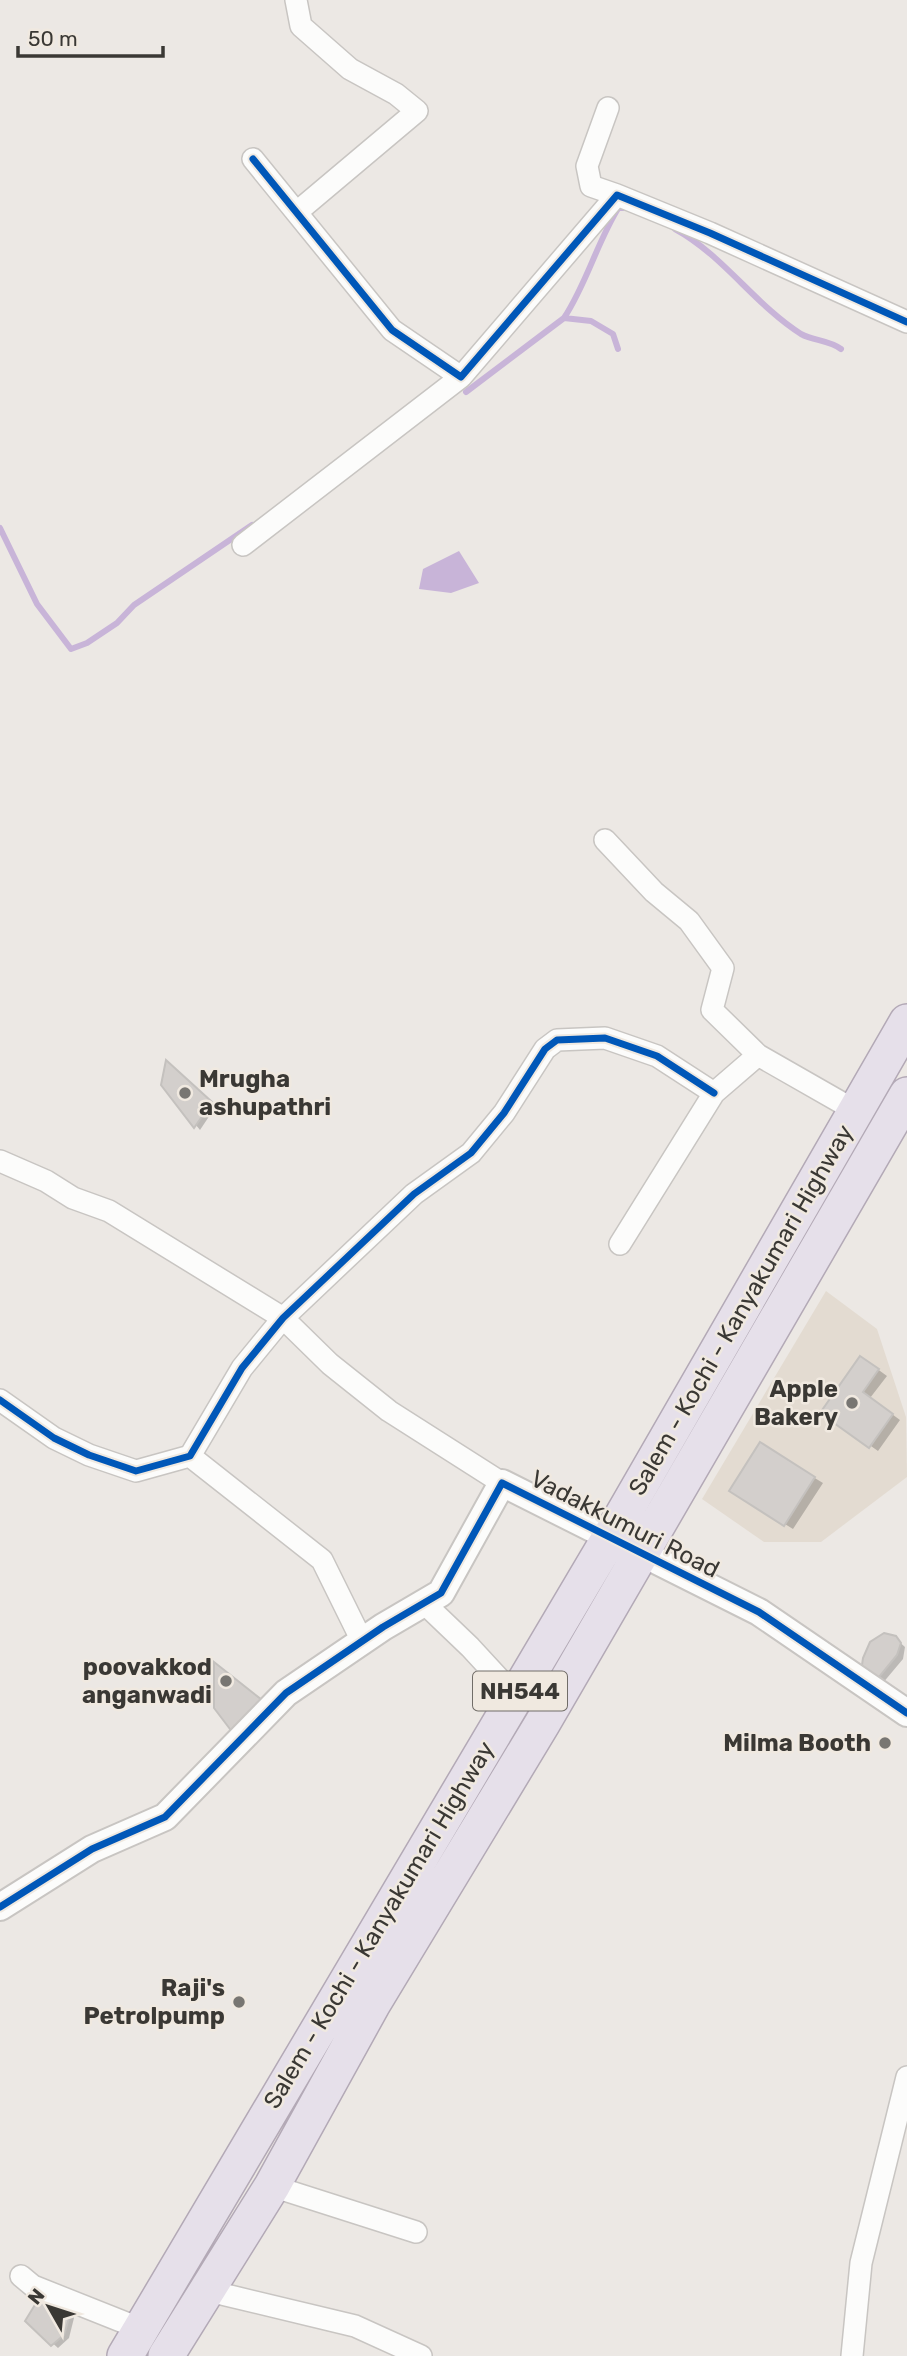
<svg xmlns="http://www.w3.org/2000/svg" width="907" height="2356" font-family="Rubik,sans-serif">
  <rect width="100%" height="100%" fill="#ece8e4"/>
  <!-- built -->
  <path fill="#e3dbd1" d="M826,1291L877,1329L906,1417L907,1477L821,1542H764L702,1499Z"/>
  <!-- water -->
  <path fill="#c8b4d8" d="M459,551L479,583L451,593L419,589L423,569Z"/>
  <!-- shadow -->
  <path fill="#0003" d="M171,1066L216,1106L200,1130L163,1085Z
    M869,1363L887,1376L870,1398L900,1420L878,1451L823,1412Z
    M760,1445L823,1483L793,1529L731,1491Z
    M895,1638L905,1647L903,1659L882,1684L876,1681Z
    M73,2310L74,2318L69,2338L58,2348L28,2321Z"/>
  <g fill="none" stroke-linecap="round" stroke-linejoin="round">
    <!-- stream -->
    <path stroke="#c8b4d8" stroke-width="6" d="M675,229C723,255 755,305 801,334C814,341 829,340 841,349
      M564,318C587,283 597,242 619,207L623,208
      M466,392L564,318L591,321L613,334L618,349
      M0,528L37,604L71,649L87,643L117,623L134,605L252,525"/>
  </g>
  <!-- building -->
  <path fill="#d3cfcc" stroke="#c4c1be" stroke-width="2" d="M166,1060L212,1102L194,1128L161,1085Z
    M860,1356L879,1369L863,1392L893,1414L869,1448L820,1413Z
    M760,1442L815,1477L784,1526L729,1491Z
    M884,1633L896,1636L901,1643L897,1655L875,1682L861,1672L863,1658L870,1642Z
    M214,1662L262,1700L233,1733L214,1708Z
    M41,2295L68,2305L70,2315L64,2335L51,2346L25,2321Z"/>
  <g fill="none" stroke-linecap="round" stroke-linejoin="round">
    <defs>
      <path id="minor" d="M296,0L301,26L350,69L396,94L417,111L297,212
        M608,108L587,166L591,186L617,195
        M253,159L392,330L461,377L617,195L710,233L907,322
        M243,545L461,377
        M605,840L654,892L689,921L723,968L712,1010L758,1055
        M0,1161L46,1181L73,1198L109,1211L283,1318L330,1364L389,1411L502,1483
        M620,1244L714,1093L758,1055L856,1111
        M0,1400L54,1438L89,1455L136,1471L190,1456L242,1368L283,1318L414,1194L471,1153L504,1113L545,1049L557,1040L605,1038L657,1056L714,1093
        M190,1456L322,1560L362,1641
        M424,1603L470,1647L516,1697
        M272,2186L416,2232
        M21,2276L33,2286L141,2329
        M205,2290L355,2326L421,2356
        M852,2356L861,2263L907,2077"/>
      <path id="tertiary" d="M0,1907L92,1849L165,1817L286,1693L383,1627L441,1593L502,1483L759,1612L907,1713"/>
      <path id="trunk" d="M125,2356L609,1539L907,1022
        M166,2356L272,2186L372,2005L542,1724L907,1095"/>
    </defs>
    <!-- minor casing -->
    <use href="#minor" stroke="#c8c5c2" stroke-width="24"/>
    <!-- tertiary casing -->
    <use href="#tertiary" stroke="#c8c5c2" stroke-width="30"/>
    <!-- trunk casing -->
    <use href="#trunk" stroke="#b3a9b6" stroke-width="38"/>
    <!-- minor -->
    <use href="#minor" stroke="#fcfcfb" stroke-width="21"/>
    <!-- tertiary -->
    <use href="#tertiary" stroke="#fcfcfb" stroke-width="26"/>
    <!-- trunk -->
    <use href="#trunk" stroke="#e6e0ea" stroke-width="35"/>
    <defs>
      <path id="cycleway" d="M253,159L392,330L461,377L617,195L710,233L907,322
        M0,1400L54,1438L89,1455L136,1471L190,1456L242,1368L283,1318L414,1194L471,1153L504,1113L545,1049L557,1040L605,1038L657,1056L714,1093
        M0,1907L92,1849L165,1817L286,1693L383,1627L441,1593L502,1483L759,1612L907,1713"/>
    </defs>
    <!-- cycleway casing -->
    <use href="#cycleway" stroke="#f0e9e0" stroke-width="11"/>
    <!-- cycleway -->
    <use href="#cycleway" stroke="#0057b8" stroke-width="7"/>
  </g>
  <!-- markers -->
  <g fill="#787672" stroke="#f0e9e0" stroke-width="2.5">
    <circle cx="185" cy="1093" r="7"/>
    <circle cx="852" cy="1403" r="7"/>
    <circle cx="226" cy="1681" r="7"/>
    <circle cx="885" cy="1743" r="7"/>
    <circle cx="239" cy="2002" r="7"/>
  </g>
  <g text-anchor="middle" stroke-width="5" stroke-linejoin="round" paint-order="stroke">
    <!-- shield labels -->
    <rect fill="#f0e9e0" stroke="#716d68" stroke-width="2" x="473" y="1671.5" width="94" height="39" rx="5"/>
    <g font-size="23" font-weight="bold" fill="#3a3834">
      <text x="520" y="1699">NH544</text>
    </g>
    <!-- poi labels -->
    <g font-size="24" font-weight="bold" fill="#3a3834" stroke="#f0e9e0" text-anchor="end">
      <text x="199" y="1087" text-anchor="start">Mrugha<tspan x="199" dy="28">ashupathri</tspan></text>
      <text x="838" y="1397">Apple<tspan x="838" dy="28">Bakery</tspan></text>
      <text x="212" y="1675">poovakkod<tspan x="212" dy="28">anganwadi</tspan></text>
      <text x="871" y="1751">Milma Booth</text>
      <text x="225" y="1996">Raji's<tspan x="225" dy="28">Petrolpump</tspan></text>
    </g>
    <!-- street labels -->
    <g font-size="24" fill="#3a3834" stroke="#f0e9e0">
      <text transform="translate(741 1310) rotate(-60)" y="8">Salem - Kochi - Kanyakumari Highway</text>
      <text transform="translate(625 1524) rotate(27)" y="8">Vadakkumuri Road</text>
      <text transform="translate(379 1925) rotate(-59)" y="8">Salem - Kochi - Kanyakumari Highway</text>
    </g>
  </g>
  <!-- north arrow -->
  <g transform="translate(49 2307) rotate(309)" stroke="#f0e9e0" stroke-width="5" paint-order="stroke">
  <path d="M0-5L12 26L0 18L-12 26Z" fill="#3a3834"/>
  <text y="-10" font-size="19" font-weight="bold" text-anchor="middle" fill="#3a3834">N</text>
  </g>
  <!-- scale -->
  <path d="M18 46v10h145v-10" fill="none" stroke="#3a3834" stroke-width="3.5"/>
  <text x="28" y="46" font-size="21" fill="#3a3834" stroke="#f0e9e0" stroke-width="5" paint-order="stroke">50 m</text>
</svg>
